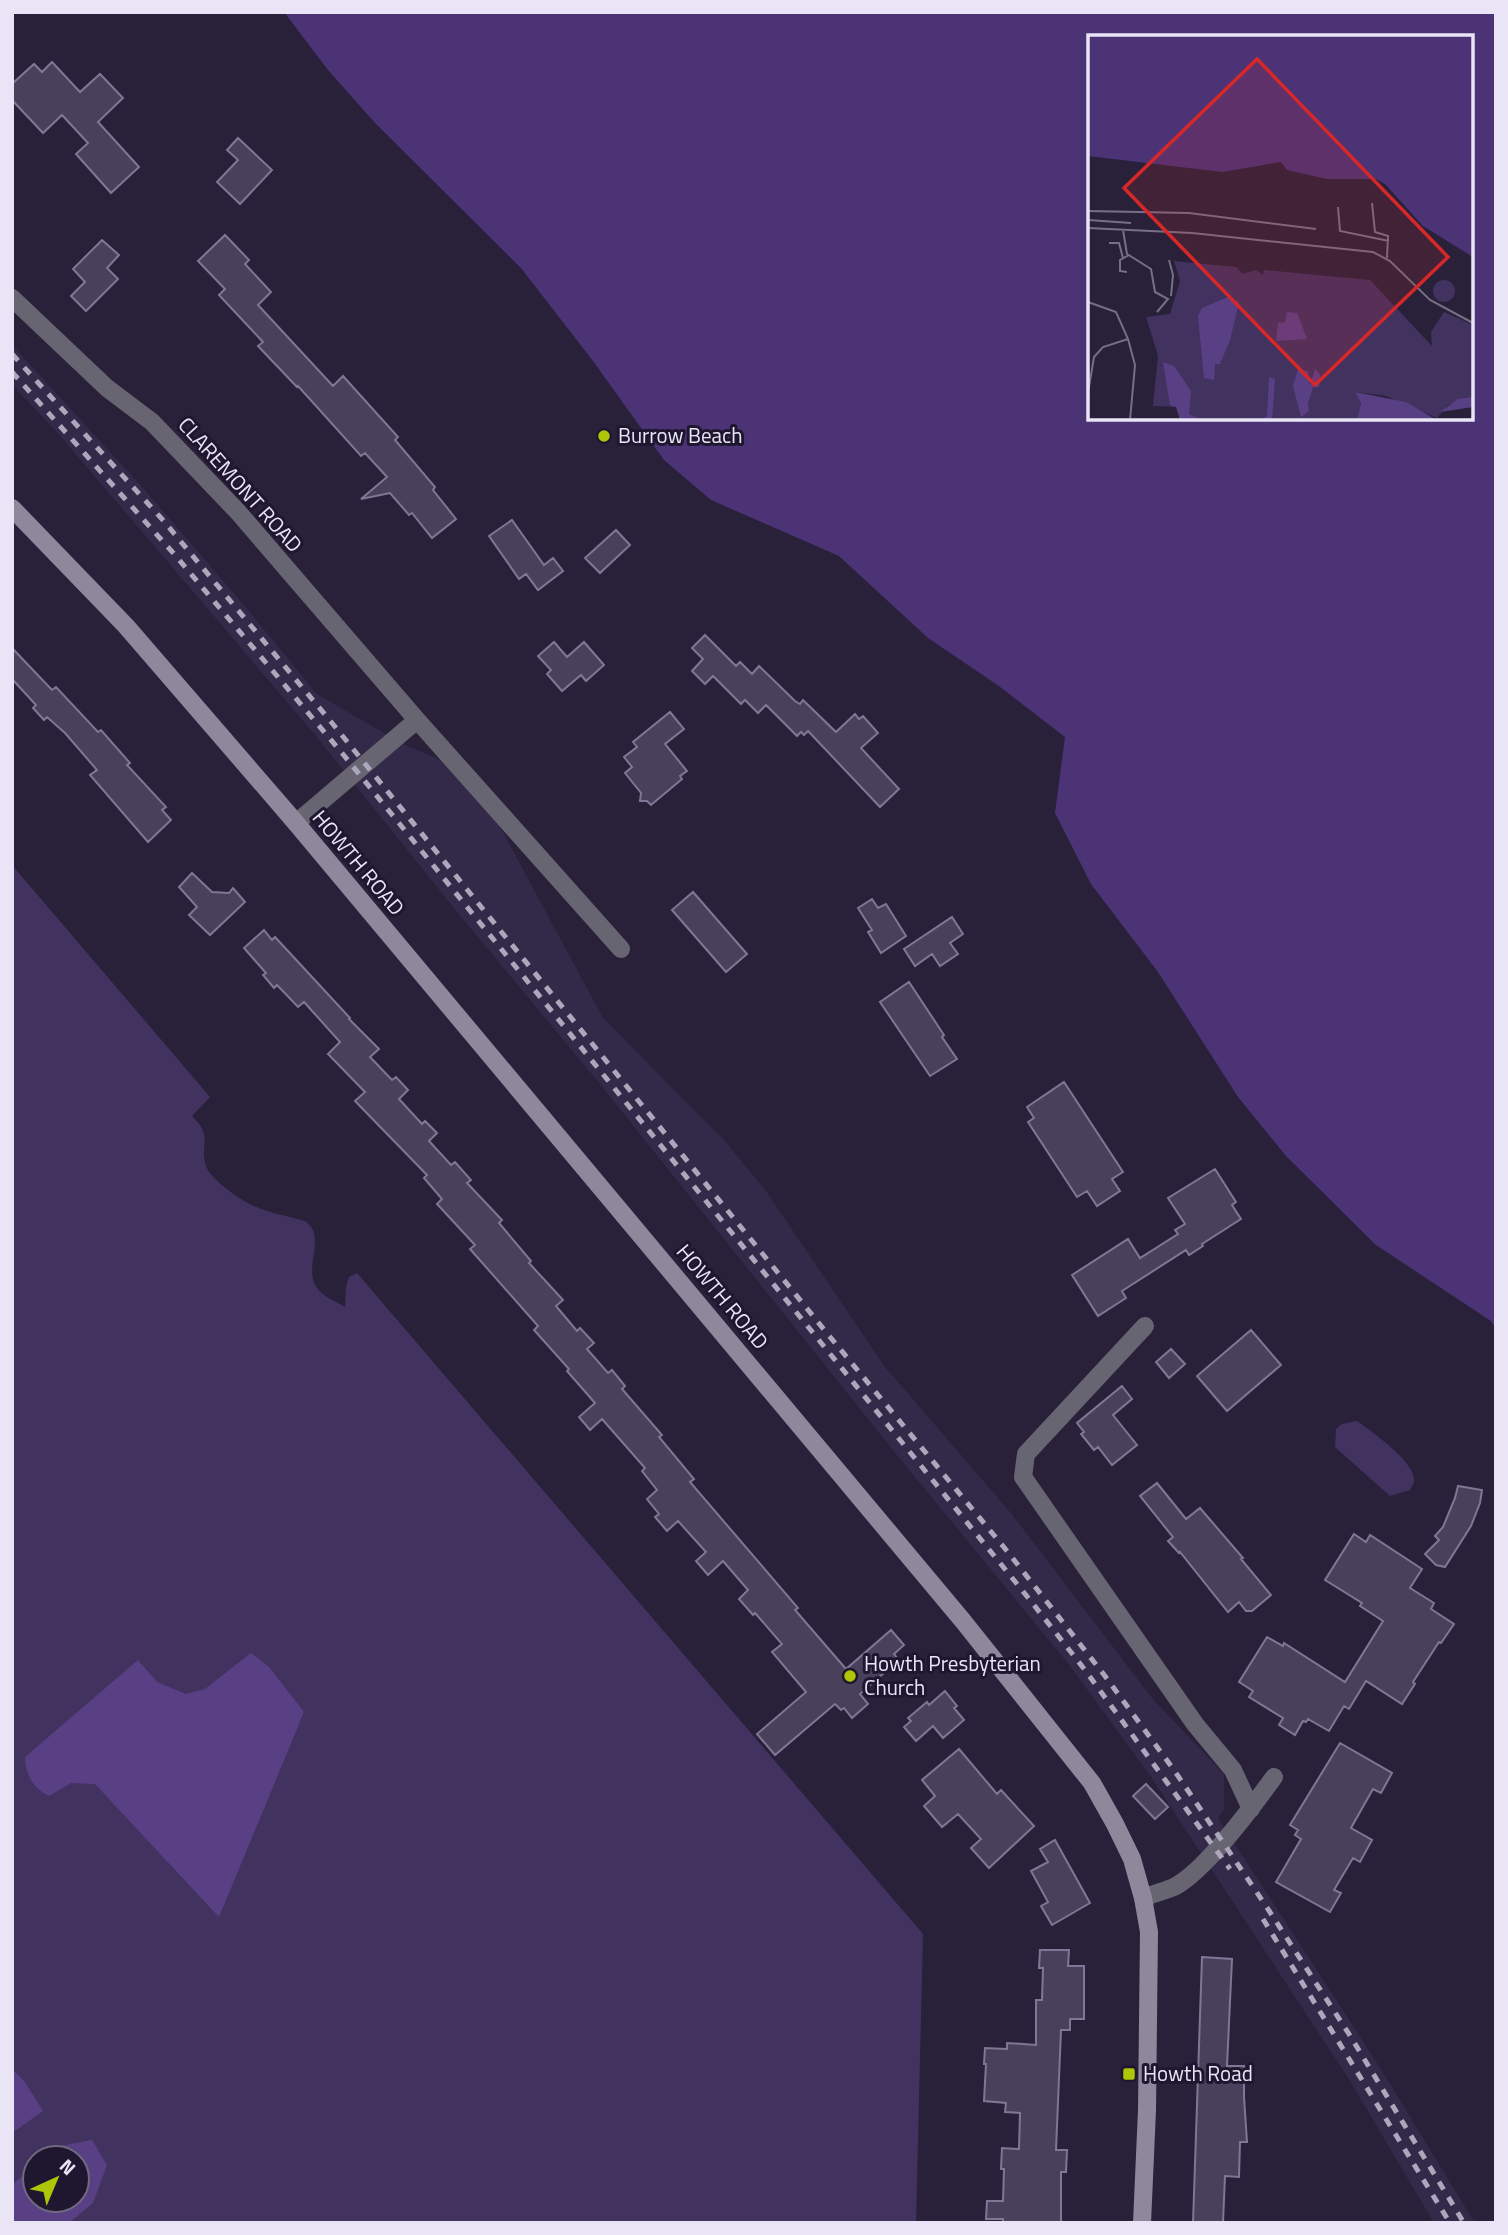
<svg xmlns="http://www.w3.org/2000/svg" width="1508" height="2235" font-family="'Titillium Web',sans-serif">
  <rect width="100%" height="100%" fill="#29213a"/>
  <!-- built -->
  <path fill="#332948" d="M12,345L144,489L244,605L317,694L403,744L445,762L498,823L603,1018L724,1140L766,1191L885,1367L1011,1513L1152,1698L1224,1774V1810L1218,1818L1381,2069L1475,2223H1434L1350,2081L1151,1777L1070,1666L892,1449L599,1083L453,907L311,730L56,431L12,385Z"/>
  <!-- green -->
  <path fill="#423260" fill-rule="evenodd" d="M12,865L210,1097L192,1116C214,1137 199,1144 206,1166C210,1179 239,1199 252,1205C268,1213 288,1216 305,1221C328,1237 302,1267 317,1288C324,1297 335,1301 345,1307L346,1287L349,1277L357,1273L923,1934L916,2223H12ZM35,2158H77V2200H35Z
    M1357,1421C1371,1431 1415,1462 1414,1480C1414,1484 1411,1487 1410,1490L1390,1496L1335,1447L1336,1429L1342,1424Z"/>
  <!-- forest -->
  <path fill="#594085" d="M251,1653L269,1667L304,1712L219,1917L95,1784L71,1783L49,1796C33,1788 25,1774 25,1757L138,1660L157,1682L186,1694L205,1689Z
    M12,2069L25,2082L43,2111L12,2133Z
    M92,2140L107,2165L93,2203L69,2223H12V2185L35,2165V2200H77V2158H43L55,2147Z"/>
  <!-- water -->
  <path fill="#4b3376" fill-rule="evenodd" d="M284,12H1496V1329L1491,1321L1376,1245L1286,1156L1238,1097L1158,972L1091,884L1055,813L1065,737L999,686L928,638L839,556L711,500L664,460L593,361L521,268L376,124L328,70ZM1090,37H1471V418H1090Z"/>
  <!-- building -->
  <path fill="#49415c" stroke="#7f7795" stroke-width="2" d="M52,62L80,92L100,74L123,98L98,122L139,167L111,193L76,154L88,143L62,115L43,133L12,100V84L34,64L42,72Z
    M238,138L272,170L240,204L217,182L238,160L227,150Z
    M225,235L249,260L245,264L271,292L258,305L333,386L343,376L398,437L395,440L435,487L433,490L456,519L432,538L412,513L409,515L390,493L361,499L387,477L365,453L361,456L298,386L297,387L258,346L263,342L219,295L225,289L198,261Z
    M102,240L119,255L107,268L118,279L86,311L71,296L85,282L73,269Z
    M512,520L544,565L553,558L563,571L538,590L526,574L519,579L489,536Z
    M616,530L630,545L600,573L585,558Z
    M705,635L736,666L740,662L752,674L759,666L795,701L800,704L803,700L836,732L855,714L859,719L863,716L878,733L861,748L899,789L880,807L808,731L804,735L801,732L797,736L766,705L758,713L745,700L741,704L713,676L705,684L692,671L703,659L692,648Z
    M554,642L567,657L584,642L604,665L586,681L581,675L562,691L547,674L551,670L538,656Z
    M12,648L52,690L56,687L98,732L101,730L130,763L127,765L166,807L162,810L171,820L148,842L90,775L97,770L65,733L47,717L44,720L33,708L36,705L12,679Z
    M670,712L684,729L665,744L687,771L680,776L682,779L651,805L647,801H640L641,793L625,773L632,767L624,757L637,747L633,742Z
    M192,873L212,892L229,893L233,888L245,902L210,935L189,915L197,907L179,887Z
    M693,892L747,954L726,972L672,910Z
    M872,899L878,908L886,904L906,936L881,953L868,932L872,930L858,908Z
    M952,917L963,934L950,943L958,954L940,966L932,954L915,966L904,949Z
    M264,930L272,940L275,937L350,1018L349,1019L379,1049L370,1057L392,1080L396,1077L408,1090L399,1099L422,1124L425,1121L437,1133L429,1141L451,1165L455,1162L471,1180L467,1183L502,1220L499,1223L531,1261L529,1263L563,1300L556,1306L577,1331L580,1328L594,1343L587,1349L608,1373L612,1370L625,1386L622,1389L662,1435L659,1437L694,1479L690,1482L798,1608L795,1610L846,1669L891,1630L904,1645L894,1654L898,1659L894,1664L860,1694L868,1704L852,1718L844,1708L841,1710L835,1704L775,1755L757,1734L806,1692L772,1652L782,1644L755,1613L753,1615L739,1599L748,1590L723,1561L708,1575L696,1561L706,1552L678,1521L667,1531L655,1517L659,1514L647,1499L657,1490L642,1471L645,1468L602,1419L590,1430L579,1417L595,1403L567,1371L569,1369L534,1330L538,1326L470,1249L475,1245L437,1204L442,1199L424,1178L427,1175L355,1101L365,1092L328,1054L340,1042L304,1002L298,1007L277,985L274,988L263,975L266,973L244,948Z
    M909,982L944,1035L942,1037L957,1059L930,1076L880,1002Z
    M1064,1082L1123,1172L1112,1179L1120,1191L1097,1206L1087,1191L1077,1197L1028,1122L1034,1118L1027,1107Z
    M1215,1169L1236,1202L1232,1205L1241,1219L1202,1244L1203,1246L1189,1255L1186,1250L1122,1291L1126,1298L1098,1316L1072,1275L1128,1239L1140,1258L1178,1234L1175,1230L1185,1224L1168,1198Z
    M1251,1330L1281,1365L1227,1411L1197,1376Z
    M1171,1349L1185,1364L1169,1378L1156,1362Z
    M1122,1386L1132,1399L1113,1415L1137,1445L1112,1465L1098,1447L1094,1450L1081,1434L1084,1432L1077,1423Z
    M1157,1483L1186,1519L1200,1508L1243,1558L1241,1559L1271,1595L1252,1611H1246L1239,1602L1228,1612L1180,1552L1179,1553L1168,1541L1173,1537L1140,1496Z
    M1458,1486L1482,1490L1480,1503L1471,1526L1445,1567L1436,1565L1425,1554L1439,1540L1435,1536L1443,1527L1455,1498Z
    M1354,1534L1366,1542L1370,1535L1422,1569L1410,1588L1434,1603L1431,1609L1454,1624L1441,1643L1439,1642L1413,1682L1415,1684L1402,1704L1366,1681L1349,1709L1344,1706L1329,1731L1308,1719L1306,1722L1303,1721L1295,1735L1279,1725L1283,1718L1249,1697L1253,1691L1239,1682L1267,1637L1283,1646L1284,1643L1345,1682L1383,1621L1360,1606L1362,1603L1325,1580Z
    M945,1691L957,1706L954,1708L964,1720L943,1738L933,1726L916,1741L904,1727L911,1721L908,1718L927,1702L929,1705Z
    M1340,1743L1392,1773L1381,1793L1373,1789L1351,1828L1372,1840L1360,1862L1353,1858L1334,1890L1341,1893L1330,1912L1276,1882L1301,1839L1295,1835L1298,1830L1290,1825Z
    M959,1749L997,1794L1001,1790L1034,1826L989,1868L971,1848L981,1839L958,1814L942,1827L924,1806L935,1796L922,1780Z
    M1146,1784L1168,1807L1155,1819L1133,1796Z
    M1055,1840L1090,1903L1052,1925L1041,1906L1048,1902L1031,1871L1048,1862L1040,1849Z
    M1040,1950H1069L1068,1966H1084V2019H1070V2030H1061L1056,2150H1067L1066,2172H1061V2223H1003V2219H986L987,2201H1003L1004,2169H1001L1002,2148L1019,2149L1020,2113L1005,2112L1006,2103L984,2101L986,2064H984L985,2048L1007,2049V2043L1036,2045V2000H1042L1043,1968H1039Z
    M1202,1957L1232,1959L1227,2066H1244V2097L1247,2142H1240L1239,2177L1225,2176L1223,2223H1193Z"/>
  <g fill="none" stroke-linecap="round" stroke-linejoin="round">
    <!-- minor -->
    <path stroke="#686572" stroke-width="18" d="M12,298L107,388L152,422L238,512L417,720L621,949
      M296,823L417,720
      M1145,1326L1026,1454L1023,1477L1195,1724L1233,1770L1251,1809
      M1143,1898C1153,1894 1164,1891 1174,1887C1205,1871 1253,1806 1274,1777"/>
    <!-- secondary -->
    <path stroke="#8e889d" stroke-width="18" d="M12,508L126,626L296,823L963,1621L1092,1783L1115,1824L1132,1859L1143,1898L1149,1932L1147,2110L1142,2223"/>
    <!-- rail -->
    <path stroke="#aca7bb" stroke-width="5" stroke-dasharray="9 9" stroke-linecap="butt" d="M12,354L162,519L332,723L826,1332L1007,1551L1105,1676L1174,1770L1266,1906L1349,2034L1464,2223
      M12,372L175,555L342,753L1030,1600L1085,1670L1230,1869
      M1263,1919L1450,2223"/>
  </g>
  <!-- markers -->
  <g fill="#afc508" stroke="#1f172f" stroke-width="2.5">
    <circle cx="604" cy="436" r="7"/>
    <circle cx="850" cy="1676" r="7"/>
    <rect x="1122" y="2067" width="14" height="14" rx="3.5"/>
  </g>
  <g text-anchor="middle" stroke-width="6" stroke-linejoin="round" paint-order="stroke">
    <!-- poi labels -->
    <g font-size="21" fill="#e9e5f6" stroke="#1f172f" text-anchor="start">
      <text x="618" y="443">Burrow Beach</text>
      <text x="864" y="1671">Howth Presbyterian<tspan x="864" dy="24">Church</tspan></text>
      <text x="1143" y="2081">Howth Road</text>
    </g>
    <!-- street labels -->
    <g font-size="21" fill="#e9e5f6" stroke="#1f172f">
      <text transform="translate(240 485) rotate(48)" y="7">CLAREMONT ROAD</text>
      <text transform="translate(358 863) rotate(50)" y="7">HOWTH ROAD</text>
      <text transform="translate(722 1297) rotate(50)" y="7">HOWTH ROAD</text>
    </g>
  </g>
  <!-- overview -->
  <g transform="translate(1088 35)">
    <rect width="385" height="385" fill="#29213a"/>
    <path d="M86,226L148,232L155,239L168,235L175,240L176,235L282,245L344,311L343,297L356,277L385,290V362L360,370L349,383L298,361L267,357L273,368L269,385H95L88,372L65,371L70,321L58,282L82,279L92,246ZM345 256a11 11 0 1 1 22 0a11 11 0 1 1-22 0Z" fill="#423260"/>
    <path d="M140,262L151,267L142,305L132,329H127L126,345L116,343L110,281L114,273ZM199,277L209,278L219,304L188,306L190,288L197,287ZM75,327L86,331L103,356L101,379L114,385H92L88,372L82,370ZM210,334L220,336L222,351L227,334L232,339L231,352H225L220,369L221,376L213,382L205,351ZM181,342L187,344L184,385H173L179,381ZM267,357L318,367L347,384L269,385L273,368ZM385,362V372L352,377L370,364Z" fill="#594085"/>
    <path d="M0,0H385V222L335,191L297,149L288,144H239L199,135L193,127L134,137L0,121Z" fill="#4b3376"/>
    <path fill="none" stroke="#766f85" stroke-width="2" d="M284,168L287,197L300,201L299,223M250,172L252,196L301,206M0,176L101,178L228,194M0,185L43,188M0,193L104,198L285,217L302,226L342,265L385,288M35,195L39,219L63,234L67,257L80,264L69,277M21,208H31L35,223M81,225L85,240L83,261M39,237L32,236V225L41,220M0,267L28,277L40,304L47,330L42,385M0,358L6,322L15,312L40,304"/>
    <path fill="#d62828" fill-opacity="0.15" stroke="#d62828" stroke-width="3.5" d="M169,24L360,222L227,350L36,153Z"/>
    <rect width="385" height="385" fill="none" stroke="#e9e5f6" stroke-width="3.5"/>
  </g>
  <!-- border -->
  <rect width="1508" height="2235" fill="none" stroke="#e9e5f6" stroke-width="28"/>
  <!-- north arrow -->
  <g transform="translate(56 2179) rotate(44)"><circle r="33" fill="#1f172f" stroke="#70697f" stroke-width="2"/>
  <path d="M0-5L12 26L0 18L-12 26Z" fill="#afc508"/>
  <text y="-10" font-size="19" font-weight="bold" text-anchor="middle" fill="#e9e5f6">N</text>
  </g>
</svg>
